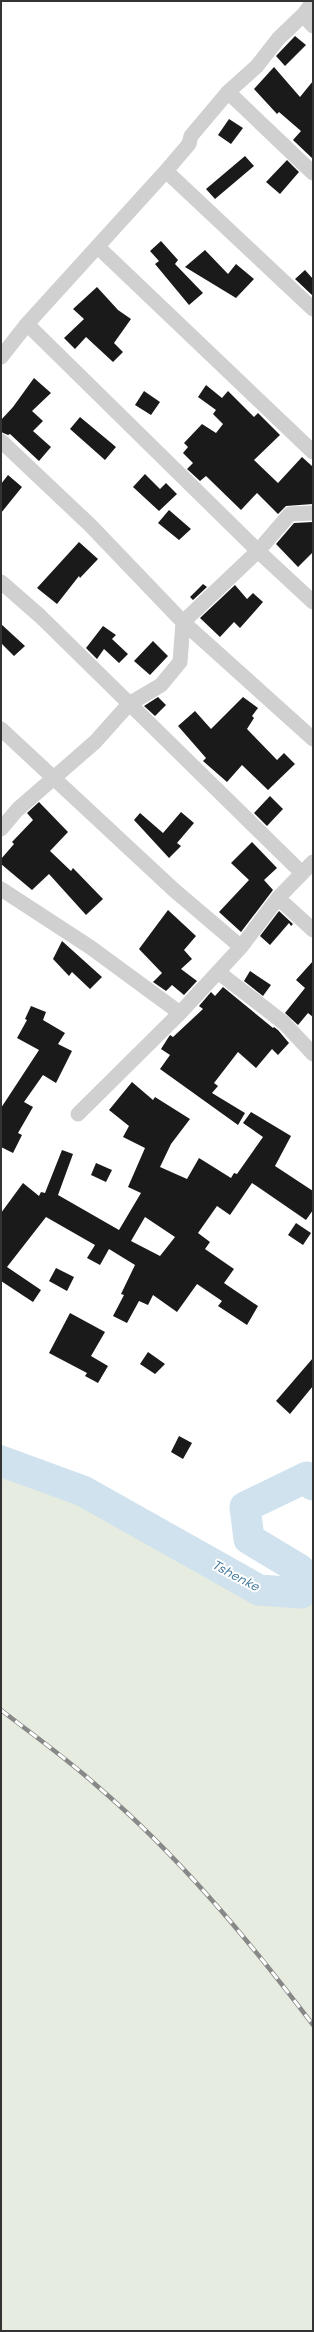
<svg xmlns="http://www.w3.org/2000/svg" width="314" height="2332" font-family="'Space Grotesk',sans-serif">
  <rect width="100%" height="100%" fill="#fff"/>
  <!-- green -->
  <path fill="#e6ecdf" d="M1,1444L120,1518L285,1584L313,1592V2331H1Z"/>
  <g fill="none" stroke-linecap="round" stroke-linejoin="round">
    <!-- river -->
    <path stroke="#cfe2ee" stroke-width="31" d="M1,1461L83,1491L259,1590L301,1593L299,1569L249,1539L245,1507L307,1477L313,1485"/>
  </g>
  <!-- building -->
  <path fill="#1a1a1a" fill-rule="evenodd" d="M295,36L306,45L285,66L276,56Z
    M274,67L300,97L313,81V159L293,140L301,131L279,112L277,114L254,89Z
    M229,119L243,128L231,144L218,135Z
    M245,156L254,166L215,199L206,189Z
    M287,160L299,172L280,194L266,182Z
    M161,241L178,260L175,264L203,293L189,305L155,264L159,261L150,251Z
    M205,250L228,274L236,264L254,279L236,298L185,267Z
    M305,270L313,279V296L295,279Z
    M97,287L118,310L131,319L114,343L123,352L113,362L86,337L75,349L64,338L84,319L73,309Z
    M34,378L51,393L32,411L43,421L33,431L51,447L39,461L10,434L8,435L1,432V420L13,407Z
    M206,385L222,398L228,391L254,417L258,413L280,435L254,460L278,483L302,457L313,467V504L286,506L278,514L257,493L241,510L206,476L200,481L187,469L193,463L183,453L188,447L184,443L202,424L216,433L223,424L213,414L216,410L198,397Z
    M144,391L160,402L151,415L135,405Z
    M80,417L116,447L105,460L70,429Z
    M145,474L160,489L166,483L177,494L159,511L133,487Z
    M8,475L22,487L1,513V484Z
    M169,510L191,529L179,540L158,523Z
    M313,522V552L298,567L276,544L294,523Z
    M79,542L98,559L80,578L79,576L57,604L37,588Z
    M203,584L207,587L193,600L190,597Z
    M235,585L247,599L253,593L263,602L240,628L234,622L220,637L200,618Z
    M1,624L25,646L14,656L1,643Z
    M103,626L116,635L112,639L128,654L119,663L104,649L97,659L86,648Z
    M153,641L168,656L150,675L134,661Z
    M158,697L166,705L155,716L144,706Z
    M243,697L258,708L252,716L254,718L247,729L277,760L284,753L295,764L268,790L242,765L227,782L203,761L206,758L178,726L195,711L211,729Z
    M270,796L283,809L267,826L254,813Z
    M39,802L68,832L50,851L71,871L73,868L103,899L86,915L49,874L32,890L1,864V859L14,844L12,842L33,820L27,813Z
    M181,812L194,823L177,843L181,846L169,858L134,820L140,813L163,833Z
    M252,842L277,868L264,880L273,890L241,932L219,912L249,880L231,863Z
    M168,910L196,936L184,950L192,959L181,969L197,981L184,995L172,985L166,991L153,982L162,973L139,949Z
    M279,911L293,924L291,926L289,923L270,945L260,936Z
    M62,941L102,977L90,989L72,972L69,976L53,959Z
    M313,961V1017L308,1013L298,1025L285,1013L305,988L296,980Z
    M250,971L271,985L263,996L244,981Z
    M223,987L273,1028L274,1027L278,1030L289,1043L278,1055L272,1049L256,1068L238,1052L214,1083L218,1086L212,1093L245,1113L238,1125L160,1069L170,1055L161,1049L168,1038L170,1035L173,1037L203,1009L199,1006L211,992L215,996Z
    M31,1006L46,1012L43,1020L65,1033L58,1044L72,1051L56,1083L43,1075L24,1102L33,1107L18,1133L22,1135L13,1153L1,1147V1108L39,1050L17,1038L27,1020L25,1019Z
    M132,1082L153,1100L155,1097L190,1119L171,1144L160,1167L187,1179L199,1158L231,1178L234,1173L237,1174L263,1137L243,1123L251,1112L291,1136L275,1166L313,1191V1210L306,1220L252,1183L230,1215L217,1206L198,1233L210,1242L205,1249L234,1269L224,1283L258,1306L247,1325L218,1306L222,1301L197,1284L177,1312L153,1295L148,1305L139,1301L127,1323L113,1316L124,1295L121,1294L135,1265L109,1249L100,1265L87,1258L95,1245L46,1217L7,1267L41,1290L33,1302L1,1281V1213L23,1183L39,1196L41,1192L45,1193L62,1150L73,1154L58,1195L119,1230L141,1193L128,1187L145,1148L123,1137L129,1126L109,1110ZM145,1217L175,1237L160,1256L131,1241Z
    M96,1163L112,1170L106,1182L91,1175Z
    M296,1223L311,1233L303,1245L288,1235Z
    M56,1268L74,1277L67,1291L49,1281Z
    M70,1313L105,1332L91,1356L108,1366L98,1383L85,1376L87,1373L49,1353Z
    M148,1352L165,1364L155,1374L140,1364Z
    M313,1358V1386L290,1414L276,1401Z
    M179,1436L192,1443L183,1459L171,1452Z"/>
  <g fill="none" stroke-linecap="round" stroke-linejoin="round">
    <!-- street -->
    <path stroke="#d0d0d0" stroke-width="15" d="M303,15L313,2
      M228,92L313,173
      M166,171L313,309
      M98,247L313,452
      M27,324L258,551L313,602
      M1,357L27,324L166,171L189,144L191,136L228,92L257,66L278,39L303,15L313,26
      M1,441L90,525L183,622L313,739
      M1,582L40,616L302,873
      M1,729L174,890L241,947
      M1,829L18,809L95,742L129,704L161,685L180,662L183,622L258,551L290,514L313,513
      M1,889L90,947L180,1013
      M278,898L313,930
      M218,972L284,1023L313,1054
      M78,1114L180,1013L241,947L278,898L313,862"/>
    <defs>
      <path id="rail" d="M1,1710C33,1735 66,1758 96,1785C178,1855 248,1939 313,2025"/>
    </defs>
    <!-- rail casing -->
    <use href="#rail" stroke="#888" stroke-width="4.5"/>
    <!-- rail -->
    <use href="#rail" stroke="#fff" stroke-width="3" stroke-dasharray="9" stroke-linecap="butt"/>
  </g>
  <g text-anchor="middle" stroke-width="4" stroke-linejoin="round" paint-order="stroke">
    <!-- water labels -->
    <g font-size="13" font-style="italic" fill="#3f7597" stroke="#fff">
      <text transform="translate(236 1575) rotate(28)" y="5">Tshenke</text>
    </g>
  </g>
  <!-- border -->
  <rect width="314" height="2332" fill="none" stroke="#333333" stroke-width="4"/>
</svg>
